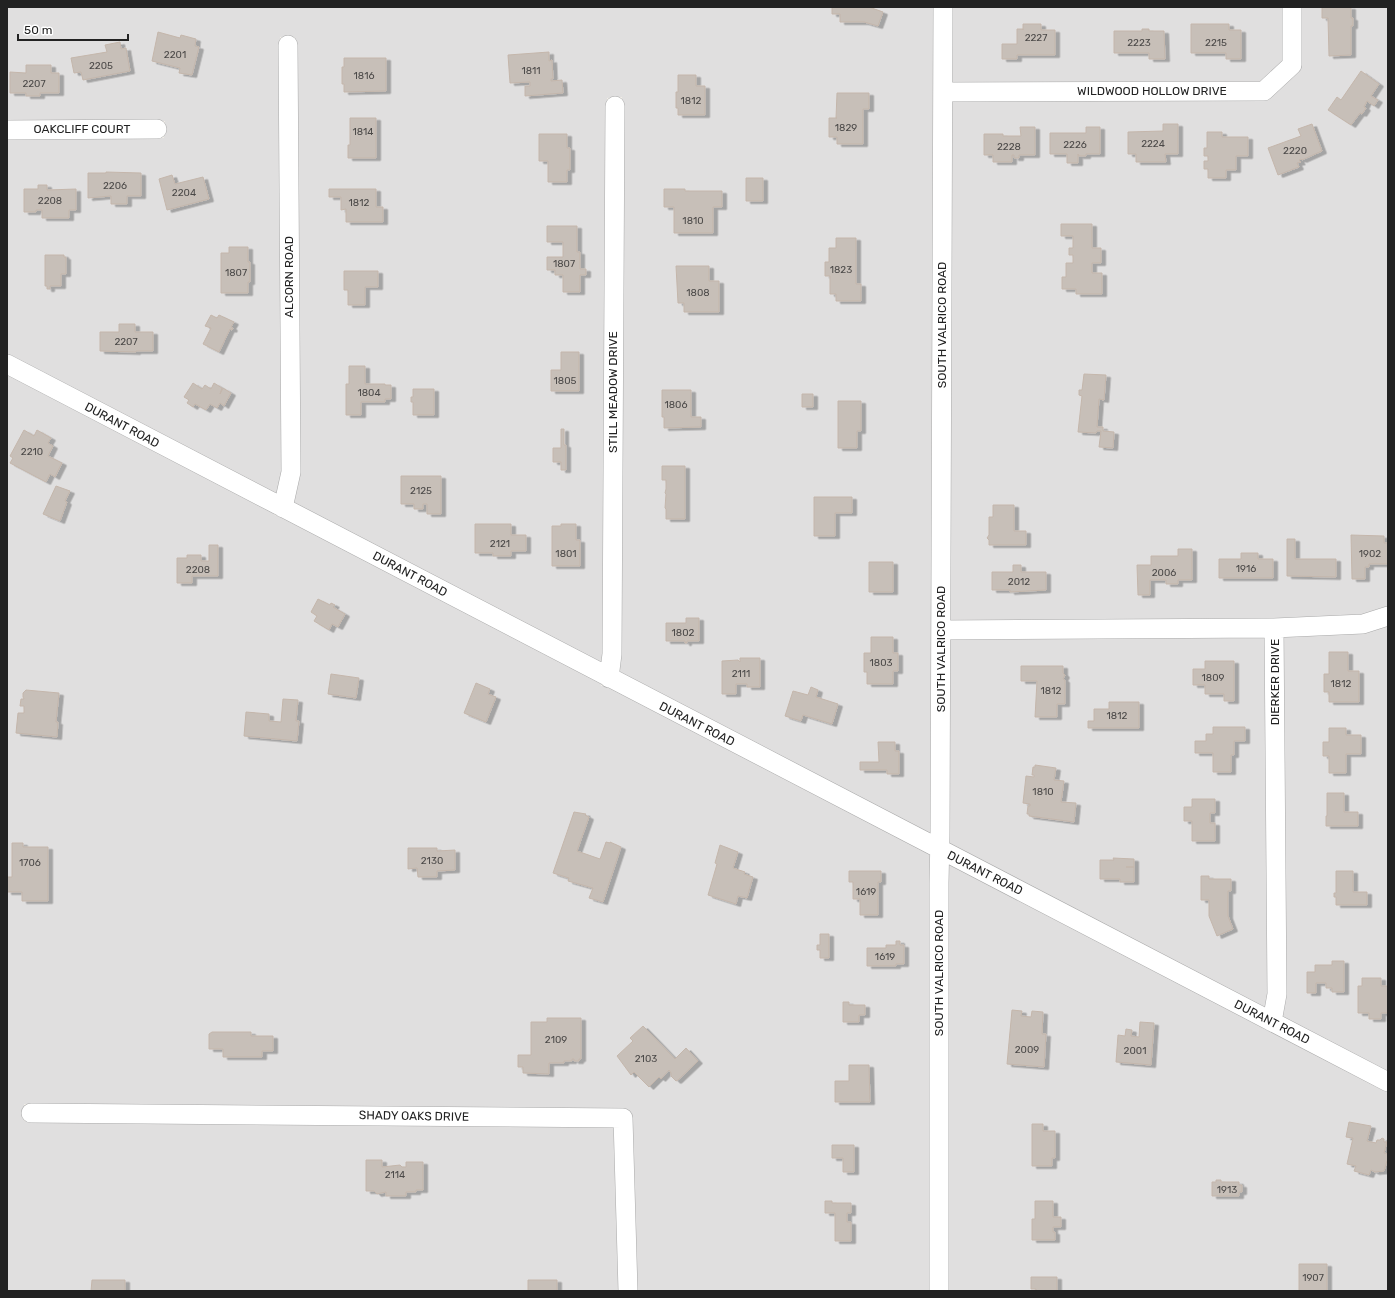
<svg xmlns="http://www.w3.org/2000/svg" width="1395" height="1298" font-family="Rubik,sans-serif">
  <defs>
    <filter id="shadow"><feDropShadow dx="4.5" dy="2.5" stdDeviation="0" flood-color="#0004"/></filter>
  </defs>
  <rect width="100%" height="100%" fill="#f2efe9"/>
  <!-- residential -->
  <path fill="#e0dfdf" d="M7,7H935L932,836L618,673L620,654L622,97L607,98L604,653L603,665L291,503L298,472L295,37H280L283,471L277,496L7,355V138H164L165,121H7Z
    M951,7H1285V61L1262,82L951,83Z
    M1300,7H1388V607L1362,615L1274,619L949,621L951,100L1264,99L1297,72Z
    M7,374L274,513V515L280,516L601,683V686H608L932,855L931,1291H636L623,1110L24,1104V1121L616,1127L621,1291H7Z
    M1388,625V1073L1281,1017L1282,636Z
    M1267,636L1269,994L1267,1010L948,844V639Z
    M947,862L1264,1027V1029L1270,1031L1388,1092V1291H946Z"/>
  <!-- building -->
  <path fill="#c7bfb8" stroke="#c4b6ab" filter="url(#shadow)" d="M832,7H869L883,12L878,26L864,22H840V14H832Z
    M1322,7H1351V18H1353V26H1351V55L1329,56L1328,18H1322Z
    M1023,24H1041V30H1055V55H1017V59H1002V44H1017V29H1023V30Z
    M1191,24H1229V30H1241V59H1226V53H1191Z
    M1142,29H1149V31H1164L1165,59H1149V53H1114V31H1142Z
    M158,32L180,38L181,35L196,39L195,46L199,47L192,75L179,73L180,68L152,61Z
    M120,42L121,49L126,48L130,71L83,80L81,72L74,73L71,58L107,52L105,45Z
    M549,52V61L552,60L553,79H551V81L562,80L563,93L525,96V86H530V82L510,83L508,55Z
    M344,58H386V91L344,92V84H342V67H344Z
    M26,65H51V73H59V93H40V96H26V93H10V72L26,73Z
    M1361,71L1379,84L1371,96L1378,100L1374,106L1367,101L1364,107L1366,108L1362,114L1360,113L1351,125L1328,110L1337,97L1341,100Z
    M678,75H696V86H705V115H678V108H676V92H678Z
    M837,93H869V109H863V144H837V137H829V118H837H836Z
    M350,118H376V158H348V145H350Z
    M1163,124H1178V154H1165L1166,162H1136V154H1128V132L1163,131Z
    M1312,124L1322,151L1302,160L1301,159L1299,160L1301,162L1297,163L1299,167L1278,175L1268,148L1301,136L1298,129Z
    M1020,127H1035V155H1019V158H1014V155H1012V162H993V155H984V134H1003V136H1021Z
    M1086,127H1100V154H1086V156H1079L1078,154V163H1067V154H1050V133H1086Z
    M1207,132H1222V137H1248V156H1236V170H1226V178H1208V169H1204V161H1208V156H1204V148H1207Z
    M539,134H567V148H570V170H567V182H548V161H539Z
    M106,172L141,173V196H127V204H111V196L88,198V173H106Z
    M172,175L175,184L203,177L209,199L167,210L159,179Z
    M746,178H763V201H746Z
    M38,185H47V190L76,189V210H69V218H42V210H36V212H24V189H38Z
    M329,189H376V207H383V222H346V209L341,210V197H329Z
    M664,189H685V191H722V207H713V233H674V207H664Z
    M1061,224H1092V248H1101V263H1092V273H1102V294H1076V289H1062V277H1066V263H1073V255H1069V248H1073V236H1061Z
    M547,226H577V252H580V269H586V275H580V292H563V275H555V270H547V257H563V242H547Z
    M836,238H856V284H861V301H836V294H830V276H825V262H829V248H836Z
    M229,247H248V262H250V282H248V293H221V253H229Z
    M45,255H64V257H66V274H61V286H50V289H47V286H45Z
    M676,266H709V281H719V312H684V303H678Z
    M344,271H378V287H365V305H348V290H344Z
    M211,315L217,318L219,315L234,322L231,327L233,328L232,330L230,329L219,352L203,344L211,328L205,326Z
    M119,324H135V332H153V351H136V352L100,351V332H119Z
    M561,352H579V391H551V370H561Z
    M349,366H365V384H385V385H391V399H385V402H361V415H346V384H349Z
    M1084,374L1106,375L1104,400L1099,399L1097,427H1103V431L1114,432L1113,448L1099,447L1101,431H1097L1096,433L1078,432L1082,396L1079,395V390H1082Z
    M193,383L202,389L205,385L211,389L214,383L222,388L220,394L223,388L231,393L224,406L220,403L217,408L210,404L206,410L195,404L193,407L187,403L189,400L184,397Z
    M413,389H434V415H413V402H411V397H413Z
    M662,390H691V417H701V427L664,428V417H662Z
    M802,394H813V407H802Z
    M838,401H861V431H857V448H838Z
    M561,429H564V445H566V470H561V462H553V448H561Z
    M24,430L34,436L37,430L51,438L48,443L53,446L48,456L62,463L55,477L50,474L46,482L10,463L13,458L10,456Z
    M662,466H685V519H666V509L665,508L666,494L665,493L666,489V480H662Z
    M401,476H441V514H427V504H423V509H414V504H401Z
    M56,486L70,491L65,501L67,502L60,521L43,514Z
    M814,497H852V513H835V536H814Z
    M993,505H1014V531H1026V545H989V540L987,538L989,535V517H993Z
    M475,524H511V535H526V551H511V556H493V553H475Z
    M561,524H576V540H580V566H552V526H561Z
    M1351,535L1384,536V543H1388V564H1369V567H1365V579H1352Z
    M1287,539H1295V559H1336V577L1287,576Z
    M209,545H218V576H192V583H177V558H187V555H201V561H209Z
    M1178,549H1192V580H1178V584H1166V580H1150V595H1138L1137,565H1151V556H1178Z
    M1241,553H1258V559H1273V578H1219V559H1241Z
    M869,562H893V592H869Z
    M1013,565H1021V572H1046V590L1010,592V590H992V572H1013Z
    M318,599L330,605L331,603L335,605L333,607L345,614L338,627L332,624L329,630L314,621L317,616L311,612Z
    M686,618H699V641H687V643H685V641H666V623H686Z
    M871,637H893V653H898V671H893V684H867V672H864V653H871Z
    M1329,652H1348V671H1359V702H1329V692H1324V674H1329Z
    M740,658H760V687H747V684H736V694H722V661L738,660L740,662Z
    M1205,661H1234V701H1224V694H1205V685H1193V669H1205Z
    M1021,666H1063V673L1065,675L1063,679L1065,680V704H1057V717H1035L1037,681H1021Z
    M331,674L359,678L356,698L328,694Z
    M476,683L490,689L488,694L496,697L486,722L464,713Z
    M811,687L818,690L816,697L838,704L832,724L803,715L801,721L785,716L793,691L808,695Z
    M26,690L59,693L56,722H58L57,737L16,733L18,713H24V706H20L21,699H24L23,697V693Z
    M283,699L298,700L296,721H299L297,741L244,736L246,712L269,714V721L281,722Z
    M1109,702H1139V728H1088V721H1094V709H1109Z
    M1213,727H1245V741H1234V755H1231V772H1213V753H1195V741H1206V734H1213Z
    M1329,728H1346V735H1361V754H1346V773H1329V756H1323V742H1329Z
    M878,742H895V751H899V774H887V770H860V762H879Z
    M1035,765L1056,768L1054,780L1064,781L1061,802L1076,803L1074,822L1029,816V814H1027L1028,806H1030V804L1023,803L1026,776L1034,777V775H1032L1033,767H1035Z
    M1327,793H1344V812H1358V826H1326V816H1327Z
    M1192,799H1215V813H1210V823H1215V841H1192V821H1184V807H1192Z
    M574,812L586,814L585,815L589,817L577,851L600,859L606,842L610,843V842L621,847L603,902L589,898L593,888L568,881L569,878L553,873Z
    M12,843H23V847H48V901H22V892H7V877H12Z
    M720,845L738,852L733,868L745,872L744,874L753,877L747,898L738,896L736,904L708,895L717,864L715,863Z
    M408,848H437V851L455,850V870L437,871V877H418L417,868L408,869Z
    M1113,858L1134,859V867H1126H1134V882H1120V879H1100V860H1114Z
    M849,871H881V882H878V915H860V899H853V882H849Z
    M1336,871H1353V892H1367V905H1336V897H1334V893H1336Z
    M1201,876H1209V879H1231V891H1228V916L1233,929L1217,936L1209,916V900H1201Z
    M820,934H829V958H820V950H817V945H820Z
    M896,941H900V945H904V964H896V966H867V948H886V945H896Z
    M1332,961H1344V992H1332V988H1326V983H1316V993H1307V972H1315V965H1332Z
    M1362,978H1381V986H1388V1013H1381V1019H1369V1013H1358V986H1362Z
    M843,1002H849V1005H865V1015H859V1022H843Z
    M1012,1010L1022,1011L1021,1016L1031,1017L1032,1011L1043,1012L1042,1034H1046L1044,1067L1007,1064Z
    M547,1018H581V1059H579V1061H574V1059H572V1061H564V1063H549V1074L523,1073V1067H518V1055H531V1022H547Z
    M1140,1022L1154,1023L1151,1065L1116,1062L1118,1035L1125,1036L1126,1029L1132,1030L1131,1036L1139,1037Z
    M643,1026L675,1059L686,1048L698,1061L678,1080L676,1081L671,1076V1073L669,1070L661,1079L659,1077L649,1087L634,1072L631,1075L617,1056L633,1041L630,1038Z
    M212,1032H251V1036H273V1051H262V1057H223V1049H209V1034Z
    M849,1065H869L870,1102H835V1081H849Z
    M1349,1122L1371,1126L1367,1141L1376,1143L1377,1140H1380L1382,1138L1384,1139V1142H1387L1384,1153L1388,1154V1160L1387,1161L1384,1171L1375,1172L1371,1170L1369,1175L1354,1171L1356,1166L1347,1164L1353,1138L1346,1137Z
    M1032,1124H1043V1131H1055V1158H1052V1166H1032Z
    M832,1145H854V1172H843V1158H832Z
    M366,1160H382V1167L400,1165L402,1167H406V1162H423V1190H416V1192H406V1196H386V1192L377,1194L374,1191H366Z
    M1216,1180H1221V1182H1239V1185H1242V1192H1239V1196H1212V1182H1216Z
    M825,1201H832V1203H851V1213H847V1222H851V1241H835V1213H825Z
    M1035,1201H1053V1217H1061V1227H1053V1232H1055V1240H1032V1219H1035Z
    M1299,1264H1327V1291H1299Z
    M1031,1277H1057V1291H1036V1289H1031Z
    M92,1280H125V1291H91Z
    M528,1280H557V1291H528Z"/>
  <g fill="none" stroke-linecap="round" stroke-linejoin="round">
    <defs>
      <path id="minor" d="M943,92L1264,91L1292,65V7
        M7,130L157,129
        M7,364L1388,1082
        M283,508L291,472L288,45
        M941,630L1274,628L1363,624L1388,616
        M609,678L612,654L615,106
        M1272,1022L1277,994L1274,628
        M31,1113L623,1118L628,1291
        M939,1291V883L940,835L943,7"/>
    </defs>
    <!-- minor casing -->
    <use href="#minor" stroke="#a9a9a9" stroke-width="20"/>
    <!-- minor -->
    <use href="#minor" stroke="#fff" stroke-width="19"/>
  </g>
  <g text-anchor="middle" stroke-width="3" stroke-linejoin="round" paint-order="stroke">
    <!-- number labels -->
    <g font-size="10" fill="#4b4948">
      <text x="1036" y="41">2227</text>
      <text x="1139" y="46">2223</text>
      <text x="1216" y="46">2215</text>
      <text x="175" y="58">2201</text>
      <text x="101" y="69">2205</text>
      <text x="531" y="74">1811</text>
      <text x="364" y="79">1816</text>
      <text x="34" y="87">2207</text>
      <text x="691" y="104">1812</text>
      <text x="846" y="131">1829</text>
      <text x="363" y="135">1814</text>
      <text x="1153" y="147">2224</text>
      <text x="1075" y="148">2226</text>
      <text x="1009" y="150">2228</text>
      <text x="1295" y="154">2220</text>
      <text x="115" y="189">2206</text>
      <text x="184" y="196">2204</text>
      <text x="50" y="204">2208</text>
      <text x="359" y="206">1812</text>
      <text x="693" y="224">1810</text>
      <text x="564" y="267">1807</text>
      <text x="841" y="273">1823</text>
      <text x="236" y="276">1807</text>
      <text x="698" y="296">1808</text>
      <text x="126" y="345">2207</text>
      <text x="565" y="384">1805</text>
      <text x="369" y="396">1804</text>
      <text x="676" y="408">1806</text>
      <text x="32" y="455">2210</text>
      <text x="421" y="494">2125</text>
      <text x="500" y="547">2121</text>
      <text x="566" y="557">1801</text>
      <text x="1370" y="557">1902</text>
      <text x="1246" y="572">1916</text>
      <text x="198" y="573">2208</text>
      <text x="1164" y="576">2006</text>
      <text x="1019" y="585">2012</text>
      <text x="683" y="636">1802</text>
      <text x="881" y="666">1803</text>
      <text x="741" y="677">2111</text>
      <text x="1213" y="681">1809</text>
      <text x="1341" y="687">1812</text>
      <text x="1051" y="694">1812</text>
      <text x="1117" y="719">1812</text>
      <text x="1043" y="795">1810</text>
      <text x="432" y="864">2130</text>
      <text x="30" y="866">1706</text>
      <text x="866" y="895">1619</text>
      <text x="885" y="960">1619</text>
      <text x="556" y="1043">2109</text>
      <text x="1027" y="1053">2009</text>
      <text x="1135" y="1054">2001</text>
      <text x="646" y="1062">2103</text>
      <text x="395" y="1178">2114</text>
      <text x="1227" y="1193">1913</text>
      <text x="1313" y="1281">1907</text>
    </g>
    <!-- street labels -->
    <g font-size="12" fill="#222" stroke="#fff">
      <text x="1152" y="95">WILDWOOD HOLLOW DRIVE</text>
      <text x="82" y="133">OAKCLIFF COURT</text>
      <text transform="translate(289 277) rotate(-90)" y="4">ALCORN ROAD</text>
      <text transform="translate(942 325) rotate(-90)" y="4">SOUTH VALRICO ROAD</text>
      <text transform="translate(613 392) rotate(-90)" y="4">STILL MEADOW DRIVE</text>
      <text transform="translate(122 425) rotate(28)" y="4">DURANT ROAD</text>
      <text transform="translate(410 574) rotate(28)" y="4">DURANT ROAD</text>
      <text transform="translate(941 649) rotate(-90)" y="4">SOUTH VALRICO ROAD</text>
      <text transform="translate(1275 682) rotate(-90)" y="4">DIERKER DRIVE</text>
      <text transform="translate(697 724) rotate(27)" y="4">DURANT ROAD</text>
      <text transform="translate(985 873) rotate(27)" y="4">DURANT ROAD</text>
      <text transform="translate(939 973) rotate(-90)" y="4">SOUTH VALRICO ROAD</text>
      <text transform="translate(1272 1022) rotate(27)" y="4">DURANT ROAD</text>
      <text transform="translate(414 1116) rotate(1)" y="4">SHADY OAKS DRIVE</text>
    </g>
  </g>
  <!-- border -->
  <rect width="1395" height="1298" fill="none" stroke="#222222" stroke-width="16"/>
  <!-- scale -->
  <path d="M18 34v6h110v-6" fill="none" stroke="#222222" stroke-width="2"/>
  <text x="24" y="34" font-size="12" fill="#222222" stroke="#ffffff" stroke-width="3" paint-order="stroke">50 m</text>
</svg>
